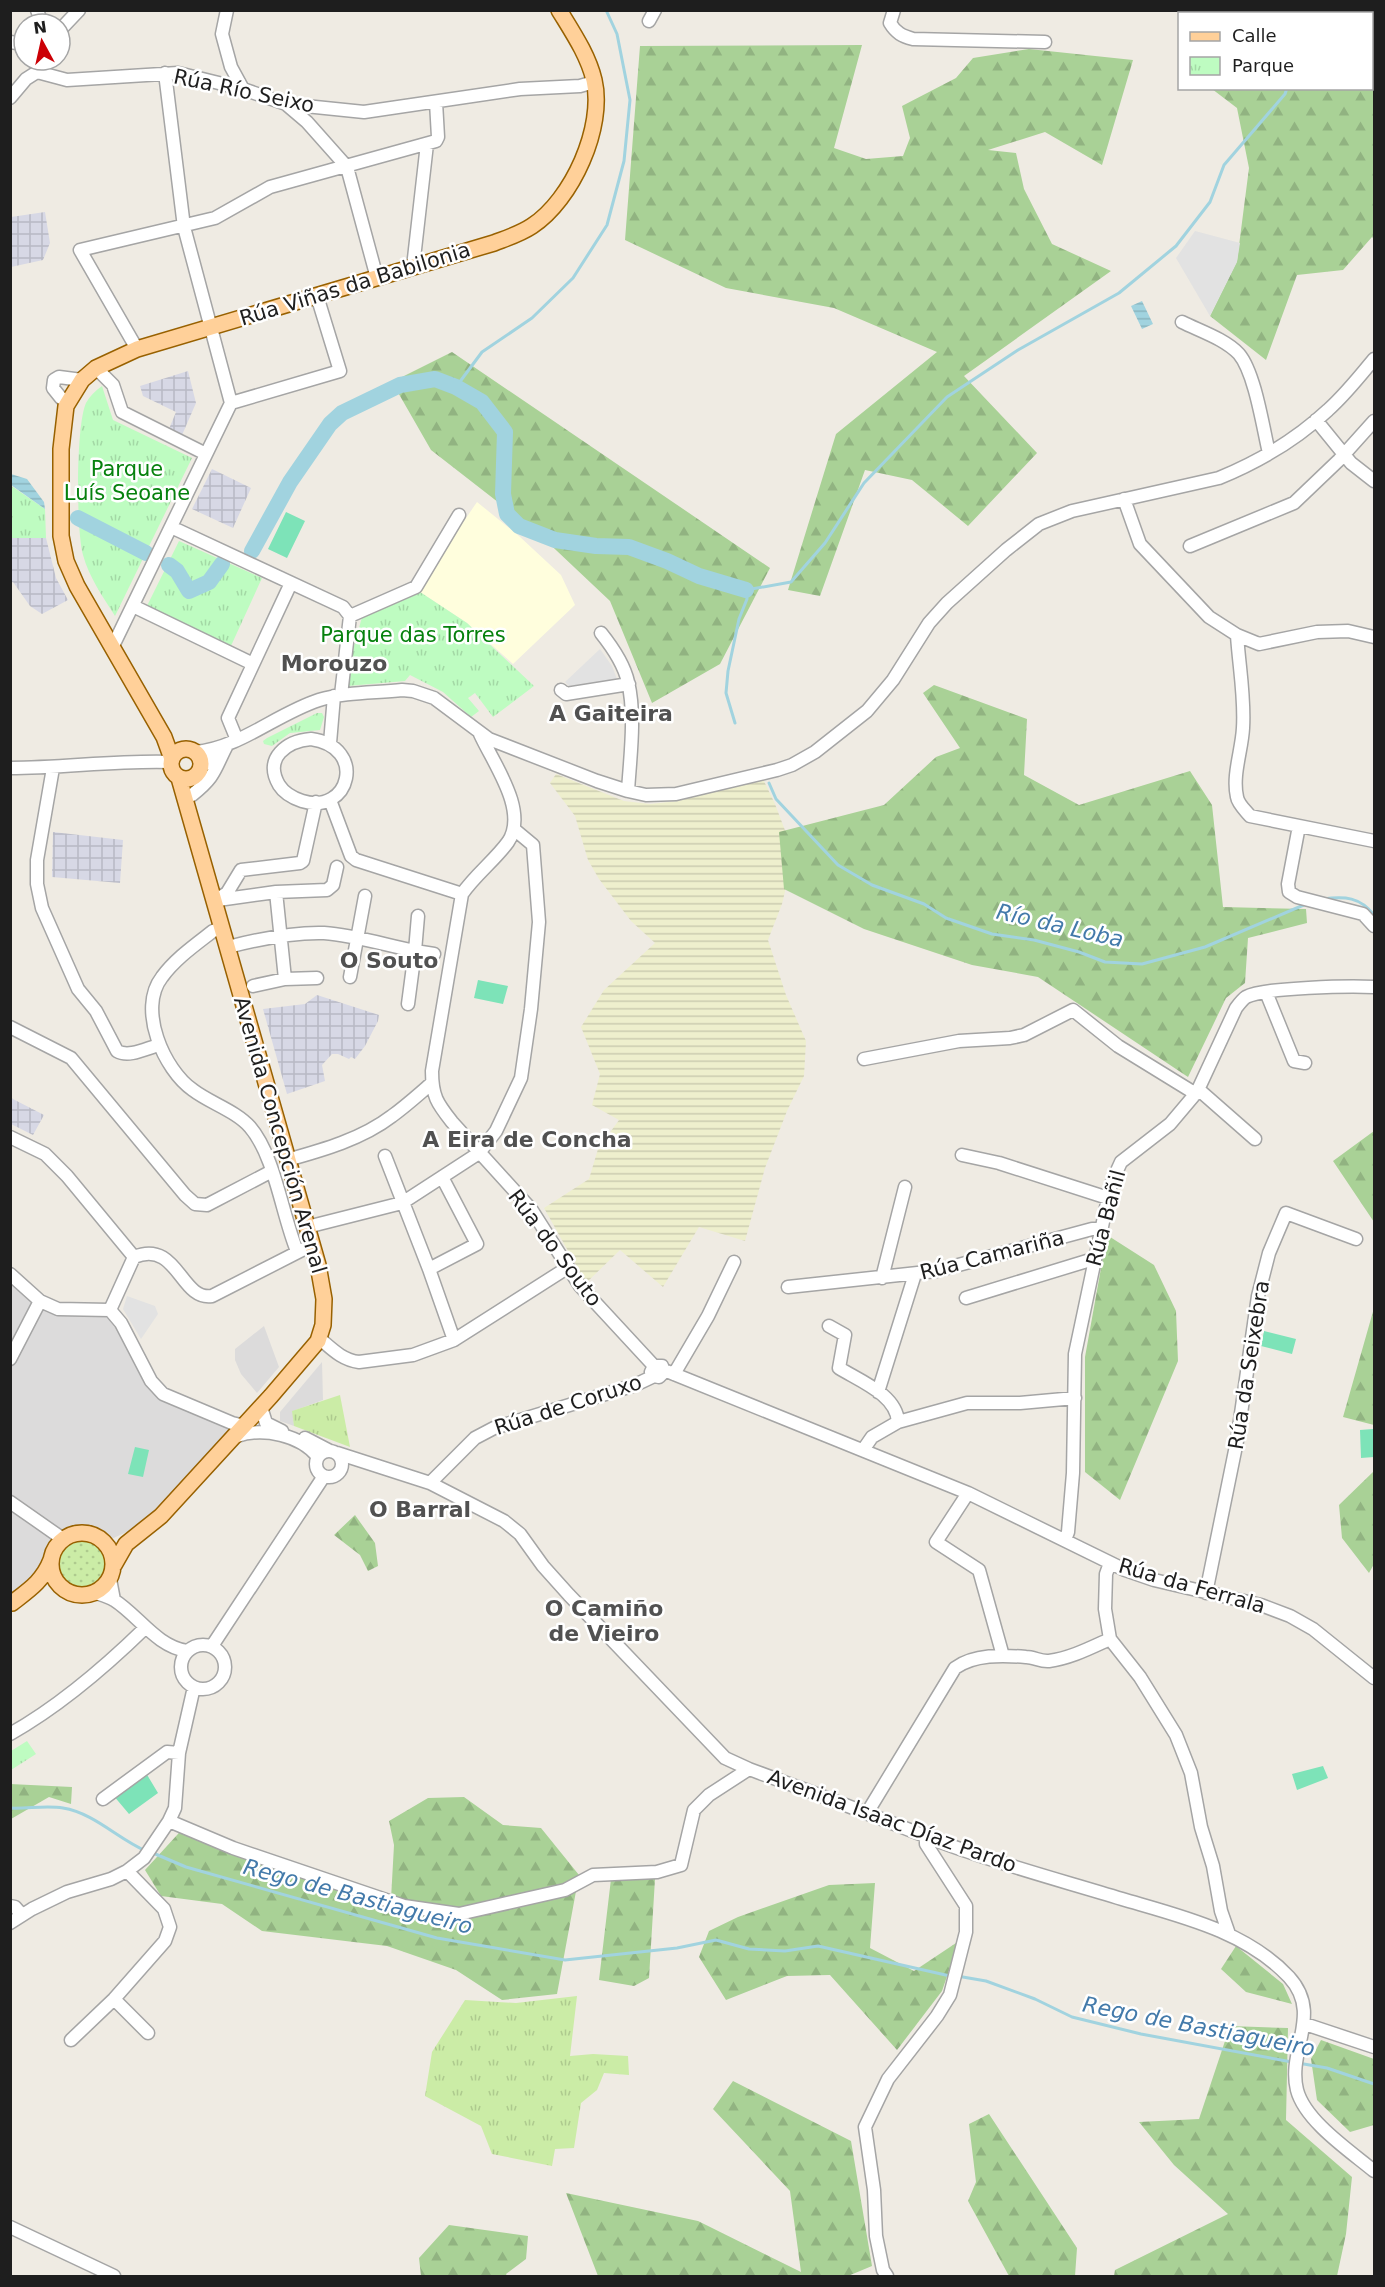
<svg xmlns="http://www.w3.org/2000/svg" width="1385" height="2287" font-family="'DejaVu Sans',sans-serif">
  <defs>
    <pattern id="farmland-rules" width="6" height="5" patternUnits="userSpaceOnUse" patternTransform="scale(1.5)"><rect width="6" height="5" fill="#eeefcd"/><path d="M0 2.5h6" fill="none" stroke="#ccccb0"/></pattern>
    <pattern id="grass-tufts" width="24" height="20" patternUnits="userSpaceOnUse" patternTransform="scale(1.5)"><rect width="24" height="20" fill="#cbeca6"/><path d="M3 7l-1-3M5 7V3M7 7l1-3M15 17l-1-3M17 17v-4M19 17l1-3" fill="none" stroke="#aeca8e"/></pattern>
    <pattern id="forest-firs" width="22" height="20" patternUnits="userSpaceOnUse" patternTransform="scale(1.5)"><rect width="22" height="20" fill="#a9d196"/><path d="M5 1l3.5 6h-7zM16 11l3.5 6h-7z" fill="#91b381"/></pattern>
    <pattern id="park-tufts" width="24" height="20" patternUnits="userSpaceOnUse" patternTransform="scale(1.5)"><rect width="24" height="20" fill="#befcc1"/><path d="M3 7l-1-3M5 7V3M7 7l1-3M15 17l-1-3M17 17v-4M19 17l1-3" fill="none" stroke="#a3d8a5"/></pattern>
    <pattern id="garden-dots" width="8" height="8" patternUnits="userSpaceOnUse" patternTransform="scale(1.5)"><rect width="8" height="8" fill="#cbeca6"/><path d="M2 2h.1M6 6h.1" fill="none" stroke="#aeca8e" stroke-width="1.8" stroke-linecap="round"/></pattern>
    <pattern id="plaza-grid" width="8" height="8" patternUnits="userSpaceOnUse" patternTransform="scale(1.5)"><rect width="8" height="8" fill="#d7d8e5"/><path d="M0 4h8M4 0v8" fill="none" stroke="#b8b9c4"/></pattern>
    <pattern id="water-rules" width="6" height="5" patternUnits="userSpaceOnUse" patternTransform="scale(1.5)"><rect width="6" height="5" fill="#a1d3df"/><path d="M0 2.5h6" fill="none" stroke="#8ab5bf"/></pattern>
  </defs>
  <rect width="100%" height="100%" fill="#efebe3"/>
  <!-- residential -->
  <path fill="#dcdbdb" d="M10,1274L40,1301L110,1310L152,1393L245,1426L161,1516L105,1542L87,1533L68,1536L59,1543L10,1604Z
    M264,1326L279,1367L257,1393L241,1374L235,1360V1349Z
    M322,1362L323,1400L293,1411L294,1426L280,1421V1412Z"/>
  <!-- education -->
  <path fill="#fffedd" d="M477,502L519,536L561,575L575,605L513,664L467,623L417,590Z"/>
  <!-- farmland -->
  <path fill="url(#farmland-rules)" d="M556,774L624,801L650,804L678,801L763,779L775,804L794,854L782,904L768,940L786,995L806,1041L804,1076L787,1111L765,1168L745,1241L699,1227L663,1287L620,1250L586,1283L544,1208L589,1179L598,1149L619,1120L592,1105L600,1074L581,1027L604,990L655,943L631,921L599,879L588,860L575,816L550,783Z"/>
  <!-- grass -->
  <path fill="url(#grass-tufts)" d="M340,1395L350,1447L294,1426L292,1411Z
    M577,1996L570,2056L593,2054L628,2056L629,2075L604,2073L597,2090L581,2103L574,2148L555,2149L552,2166L492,2154L481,2126L425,2096L432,2052L465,2000L516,2003Z"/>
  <!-- forest -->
  <path fill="url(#forest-firs)" d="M1218,10H1350V13H1214Z
    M862,45L834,148L866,159L903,156L910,138L902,106L956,78L973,58L1029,49L1133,60L1102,165L1045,132L988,150L1016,153L1024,189L1052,244L1111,271L964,376L1037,453L968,526L912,480L865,470L820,596L788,590L836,434L937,352L834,308L726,288L625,240L640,46Z
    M1372,75L1374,77V239L1372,237L1343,270L1297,275L1266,360L1210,316L1237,261L1249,168L1237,108L1212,89L1372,88Z
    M452,352L770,568L720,664L652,703L610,601L539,534L431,450L392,382Z
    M934,685L1027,719L1024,775L1079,805L1190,771L1212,805L1223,907L1306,909L1307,923L1248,938L1245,983L1226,998L1188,1077L1038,977L972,965L864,929L784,889L779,832L884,805L936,757L960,748L923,693Z
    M1374,1131V1222L1333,1161Z
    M1107,1235L1154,1265L1176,1311L1178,1361L1120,1500L1085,1472V1357Z
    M1374,1308V1425L1343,1417Z
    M1374,1471V1564L1369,1573L1342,1538L1339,1505Z
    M355,1515L375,1543L378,1566L368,1571L360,1555L334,1535Z
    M10,1784L72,1787L71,1804L49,1797L11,1819Z
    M464,1797L503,1825L541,1828L579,1875L557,1994L502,2000L456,1970L387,1946L262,1931L222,1904L161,1896L145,1870L188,1823L272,1859L391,1899L394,1845L389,1821L428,1798Z
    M611,1879H655L649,1978L634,1986L599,1980Z
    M875,1883L870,1948L914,1971L959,1941L942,1991L897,2050L830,1975L787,1976L726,2000L699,1957L709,1931L738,1917L829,1885Z
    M1236,1946L1283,1984L1292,2004L1246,1992L1221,1969Z
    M1230,2026L1288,2028L1286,2120L1352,2177L1346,2234L1337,2276H1114L1115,2270L1228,2214L1174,2165L1139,2122L1199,2119Z
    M1321,2040L1374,2059V2125L1350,2132L1317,2100L1311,2059Z
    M733,2081L851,2141L872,2266L848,2276H598L566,2193L698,2221L801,2272L790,2191L713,2109Z
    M989,2114L1077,2248L1075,2276H1009L968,2201L976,2182L969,2124Z
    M449,2225L528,2236L526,2259L506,2274L507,2276H421L419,2258Z"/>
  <!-- park -->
  <path fill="url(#park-tufts)" d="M102,386L113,420L192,458L115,616C103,597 89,577 83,555C76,531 76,424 86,403C90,396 95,391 102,386Z
    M10,485L45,509L46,538H11Z
    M179,541L262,578L230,648L146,608Z
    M417,590L467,623L534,686L493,717L475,693L468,698L479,711L471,717L443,692L410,675L405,681L348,686L353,650L362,617Z
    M317,713H322L324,717L320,730L290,733L272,746L264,744L263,741L267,738Z
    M27,1741L36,1754L11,1770V1751Z"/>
  <!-- garden -->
  <path fill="url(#garden-dots)" d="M56 1564a26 26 0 1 1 52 0a26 26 0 1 1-52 0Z"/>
  <!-- pitch -->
  <path fill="#7de3b8" d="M286,512L305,521L287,558L268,549Z
    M478,980L508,986L503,1004L474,998Z
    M1264,1331L1296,1339L1292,1354L1261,1346Z
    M1373,1429L1374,1457L1361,1458L1360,1430Z
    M135,1447L149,1450L143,1477L128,1474Z
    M1323,1766L1328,1778L1297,1790L1292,1774Z
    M146,1773L158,1793L129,1814L113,1795Z"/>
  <!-- parking -->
  <path fill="#e2e2e2" d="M1195,231L1240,243L1237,262L1210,316L1176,258Z
    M600,649L612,666L617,679L569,686L565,682Z
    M127,1296L155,1306L158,1314L141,1339L123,1309Z"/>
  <!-- plaza -->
  <path fill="url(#plaza-grid)" d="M45,212L50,243L43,260L11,267V217Z
    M188,371L196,403L182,435L169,429L176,412L143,396L140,386Z
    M212,469L251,488L233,528L192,509Z
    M11,538H46L56,578L68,600L42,614L30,606L13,582L11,583Z
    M53,832L123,840L120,883L52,877Z
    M317,995L379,1015L378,1021L365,1046L355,1059L351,1057L349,1059L338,1054H332L322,1065L325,1081L287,1094L263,1009L305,1004Z
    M11,1098L44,1115L33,1135L11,1124Z"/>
  <!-- water -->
  <path fill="url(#water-rules)" d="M1142,301L1153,324L1142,329L1131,306Z
    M11,474L27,479L44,502L45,509L11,485Z"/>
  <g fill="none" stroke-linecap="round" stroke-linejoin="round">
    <!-- stream -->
    <path stroke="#a1d3df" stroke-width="3" d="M1308,14L1309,10
      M456,387L482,352L532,318L573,278L607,225L624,161L630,100L617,34L606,10
      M735,723L726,693L728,671L739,619L747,599L746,590L791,582L825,543L864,483L947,397L1018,350L1119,293L1176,246L1210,202L1224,165L1285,94L1287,88
      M769,783L776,799L838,865L872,885L924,904L946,918L992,934L1034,940L1079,952L1105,962L1142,964L1205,947L1306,904
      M1323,899C1345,896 1360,897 1374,915
      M10,1808C27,1809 46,1805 63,1808C94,1813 118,1839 146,1851
      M153,1853L186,1867L437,1938L565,1960L677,1948L716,1940L749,1949L785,1951L818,1946L950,1976
      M957,1976L986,1981L1035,1999L1072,2017L1141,2034L1292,2062
      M1298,2063L1327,2068L1374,2084"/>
    <!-- river -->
    <path stroke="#a1d3df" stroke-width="16" d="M78,518L146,553
      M252,551L290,482L330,424L342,413L400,385L435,379L456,387L482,402L505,432L503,494L507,514L519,526L555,540L596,546L629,547L667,561L699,576L746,590
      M169,565L177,571L189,591L209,582L222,564"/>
    <defs>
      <path id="minor" d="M37,10L42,24
        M227,10L222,34L231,67L243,89
        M894,10L890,23C896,33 902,36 913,39L1045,42
        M649,21L655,10
        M60,30L79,10
        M10,42L24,44
        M37,72L67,80L178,73L243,89L286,104L364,112L520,89L580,86L594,82
        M10,98L26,79L37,72L42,60
        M287,105L307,122L347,167L377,278
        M413,267L427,144
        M1182,322C1200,331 1225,339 1239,354C1255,373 1263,428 1269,453
        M137,349L80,250L215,218L270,187L436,141L438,137L436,102
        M96,368L113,385L122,412L206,454
        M69,401L61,398L53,388L54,380L59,377L82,380
        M231,403L340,371L317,296
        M1316,420L1351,463L1374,481
        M1124,499L1140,544L1209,617L1237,635L1259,644L1317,632L1348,631L1374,637
        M171,527L343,607L350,616
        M1190,546L1294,503L1339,460L1374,421
        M133,606L253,664
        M350,616L416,587L459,515
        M601,633C613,648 624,664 628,682C636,715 630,758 628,791
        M1237,635C1239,666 1245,697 1243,728C1242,750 1232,775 1237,797C1238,804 1246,811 1250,816L1374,841
        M112,648L231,403L184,227L165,73
        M561,690L566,694L629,684
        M341,695L350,616
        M480,734C493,763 529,811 508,842C495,860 475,875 462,894L432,1071C432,1096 437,1103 452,1122L531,1209L580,1286L654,1366
        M311,739C368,747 350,816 302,801C293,798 284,793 279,785C263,758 287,741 311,739Z
        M237,740L228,718L291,583
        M330,743L334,696
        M195,752C240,748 276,714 319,700C345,692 375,693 402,690L413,691L434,698L489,739L597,781L628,791L646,795L676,794L777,770L792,765L815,752L867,711L893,680L929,623L947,603L1006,550L1039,524L1072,511L1219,478C1258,462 1297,439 1328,410C1345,395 1360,376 1374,359
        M201,767L224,749
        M10,768C64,768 118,760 171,762
        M53,768L37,860V884L42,908L78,989L96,1011L117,1051C129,1058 147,1048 159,1045
        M192,795C216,776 214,770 227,745
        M330,800L351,856L356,860L462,894
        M1299,826L1288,884L1289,892L1297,897L1363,914L1374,926
        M276,892L285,979
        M218,900L276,892L327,890L333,885L337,867
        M214,901L227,893L241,870L300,863L303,861L316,802
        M418,916L415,951L434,954
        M222,928L213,931C195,945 175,959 162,977C137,1009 164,1070 193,1090C210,1103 236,1111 250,1127C275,1156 282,1215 297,1251
        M228,947C259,939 292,932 324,933C354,935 385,945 415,951L408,1004
        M350,977L365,896
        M253,986L285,979L317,978
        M1266,992L1294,1061L1305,1063
        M10,1027L71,1058L185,1195L195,1204L207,1205L272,1171
        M864,1059L959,1041L1010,1038L1024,1035L1073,1010L1118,1046L1196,1094
        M1198,1089L1255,1139
        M10,1137L45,1154L67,1176L134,1257C178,1239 180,1301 212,1296L304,1249
        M962,1155L999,1163L1108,1198
        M385,1156L429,1269L477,1244L442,1177
        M287,1160C323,1150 362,1139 392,1116C406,1106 419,1094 432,1083
        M307,1227L402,1203L479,1153L496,1131L521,1078L531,1009L539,922L533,845L515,830
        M429,1269L454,1340
        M10,1274L40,1301L58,1309L110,1310
        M882,1278L905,1187
        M788,1287L936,1271L1092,1229H1101
        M966,1298L1087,1261L1094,1262
        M110,1310L121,1323L151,1381L163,1394L232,1423L245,1426
        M110,1310L134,1257
        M829,1326L845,1335L839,1368C860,1381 897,1395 898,1422L872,1437L863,1450
        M319,1338C332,1349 342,1360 359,1362L413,1355L454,1340L567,1268
        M10,1359L40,1301
        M664,1370L968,1493L1125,1570L1154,1580L1261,1605L1290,1616L1313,1629L1374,1678
        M674,1374L708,1316L734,1262
        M878,1392L915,1274
        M261,1407L266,1423L282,1431
        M898,1422L967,1403H1020L1075,1398
        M237,1436C263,1427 301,1435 318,1457
        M305,1438L330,1451
        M316 1464a13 13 0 1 1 26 0a13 13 0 1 1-26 0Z
        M337,1453L430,1483L504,1521L520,1534L543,1566L569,1595L725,1758L749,1769C789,1784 829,1798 868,1814C901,1826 933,1840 966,1851C1017,1869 1070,1883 1122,1899C1180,1916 1246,1931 1289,1977C1323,2014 1287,2050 1297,2090C1305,2121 1350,2151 1374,2171
        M430,1483L475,1438L494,1428L635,1385L654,1376L659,1377L664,1372L662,1366H654L651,1372L654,1376
        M968,1493L936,1542L979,1570L1003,1656
        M10,1502L63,1539
        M1065,1540L1068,1532L1073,1473L1075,1354L1111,1184L1121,1162L1170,1124L1197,1092L1236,1008C1239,1004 1243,999 1246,997C1265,987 1351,986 1374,987
        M1110,1563L1106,1574L1105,1609L1110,1639L1140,1677L1176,1735L1191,1773L1201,1827L1213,1866L1221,1911L1229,1934
        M110,1579L114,1600
        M96,1593C102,1595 109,1597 114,1600C139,1616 156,1646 187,1651
        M1206,1593L1237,1441L1258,1296L1269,1253L1286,1213L1356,1239
        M181 1667a22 22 0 1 1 44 0a22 22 0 1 1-44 0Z
        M212,1646L324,1476
        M10,1734C58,1707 106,1666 145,1628
        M103,1799L167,1752L179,1753
        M867,1813L955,1668C974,1654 1003,1655 1026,1657C1034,1657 1041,1662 1049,1661C1071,1658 1090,1648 1110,1639
        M169,1821L233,1848L404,1906L459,1914L565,1890L593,1875L657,1872L681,1865L694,1810L709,1795L749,1769
        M10,1906L15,1907L22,1915
        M10,1923L32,1909L67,1892L111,1879L127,1871L144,1858L169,1821L175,1808L179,1753L194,1687
        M114,1999L148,2033
        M1305,2024L1374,2047
        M71,2040L114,1999L165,1941L170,1927L164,1909L127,1871
        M10,2227L114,2276
        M887,2276L883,2270L876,2236L874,2190L865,2127L888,2079L937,2016L950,1995L966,1932V1906L926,1844V1837"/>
      <path id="major" d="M171 764a15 15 0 1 1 30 0a15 15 0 1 1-30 0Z
        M172,759L164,737L77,586L66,561L61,536V449L66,406L82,380L96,368L137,349L494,243C507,238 520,234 532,226C572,200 605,127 594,80C588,55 573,33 559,10
        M51 1564a31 31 0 1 1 62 0a31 31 0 1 1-62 0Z
        M114,1565L126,1544L161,1516L271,1396L318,1341L323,1325L324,1299L318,1265L179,778
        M12,1603C29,1590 43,1581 51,1560"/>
    </defs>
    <!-- minor casing -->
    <use href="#minor" stroke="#a5a5a5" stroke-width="15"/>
    <!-- major casing -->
    <use href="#major" stroke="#986100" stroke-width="18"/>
    <!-- minor -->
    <use href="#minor" stroke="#fff" stroke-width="12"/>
    <!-- major -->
    <use href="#major" stroke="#ffd099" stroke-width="15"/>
  </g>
  <g text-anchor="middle" stroke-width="5" stroke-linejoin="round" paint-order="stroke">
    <!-- street labels -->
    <g font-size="21" fill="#1e1e1e" stroke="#fff">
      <text transform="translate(244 91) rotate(12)" y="7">Rúa Río Seixo</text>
      <text transform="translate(355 284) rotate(-17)" y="7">Rúa Viñas da Babilonia</text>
      <text transform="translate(280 1135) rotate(74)" y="7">Avenida Concepción Arenal</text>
      <text transform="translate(1106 1218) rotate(-75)" y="7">Rúa Bañil</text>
      <text transform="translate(555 1248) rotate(53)" y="7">Rúa do Souto</text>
      <text transform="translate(992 1255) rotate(-14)" y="7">Rúa Camariña</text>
      <text transform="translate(1249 1365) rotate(-81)" y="7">Rúa da Seixebra</text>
      <text transform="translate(568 1405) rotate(-18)" y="7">Rúa de Coruxo</text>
      <text transform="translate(1192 1586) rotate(16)" y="7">Rúa da Ferrala</text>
      <text transform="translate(892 1821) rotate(20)" y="7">Avenida Isaac Díaz Pardo</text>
    </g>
    <!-- park labels -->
    <g font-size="21" fill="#06810d" stroke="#fff">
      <text x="127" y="476">Parque<tspan x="127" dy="24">Luís Seoane</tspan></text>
      <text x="413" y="642">Parque das Torres</text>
    </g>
    <!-- neighbourhood labels -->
    <g font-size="22" font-weight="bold" fill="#515151" stroke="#fff">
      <text x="334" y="671">Morouzo</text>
      <text x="611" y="721">A Gaiteira</text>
      <text x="389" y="968">O Souto</text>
      <text x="527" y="1147">A Eira de Concha</text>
      <text x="420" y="1517">O Barral</text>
      <text x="604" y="1616">O Camiño<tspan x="604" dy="25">de Vieiro</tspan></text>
    </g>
    <!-- water labels -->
    <g font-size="22" font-style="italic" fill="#437aaa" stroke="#fff">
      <text transform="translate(1060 925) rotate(13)" y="8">Río da Loba</text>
      <text transform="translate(358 1896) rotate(15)" y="8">Rego de Bastiagueiro</text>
      <text transform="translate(1199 2026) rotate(11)" y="8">Rego de Bastiagueiro</text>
    </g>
  </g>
  <!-- border -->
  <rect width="1385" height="2287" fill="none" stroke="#1e1e1e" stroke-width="24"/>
  <!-- legend -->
  <rect x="1178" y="12" width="195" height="78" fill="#ffffff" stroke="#a5a5a5" stroke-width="1.5"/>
  <rect x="1190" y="32" width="30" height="9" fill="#ffd099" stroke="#a5a5a5" stroke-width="1.5"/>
  <text x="1232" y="42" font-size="18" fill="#1e1e1e">Calle</text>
  <rect x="1190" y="57" width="30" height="18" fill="url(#park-tufts)" stroke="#a5a5a5" stroke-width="1.5"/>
  <text x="1232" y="72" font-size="18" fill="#1e1e1e">Parque</text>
  <!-- north arrow -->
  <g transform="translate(42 42) rotate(352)"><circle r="28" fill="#ffffff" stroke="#a5a5a5" stroke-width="1.5"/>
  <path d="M0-4.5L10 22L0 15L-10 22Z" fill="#cc0006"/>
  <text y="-9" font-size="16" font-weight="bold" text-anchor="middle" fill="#1e1e1e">N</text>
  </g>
</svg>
